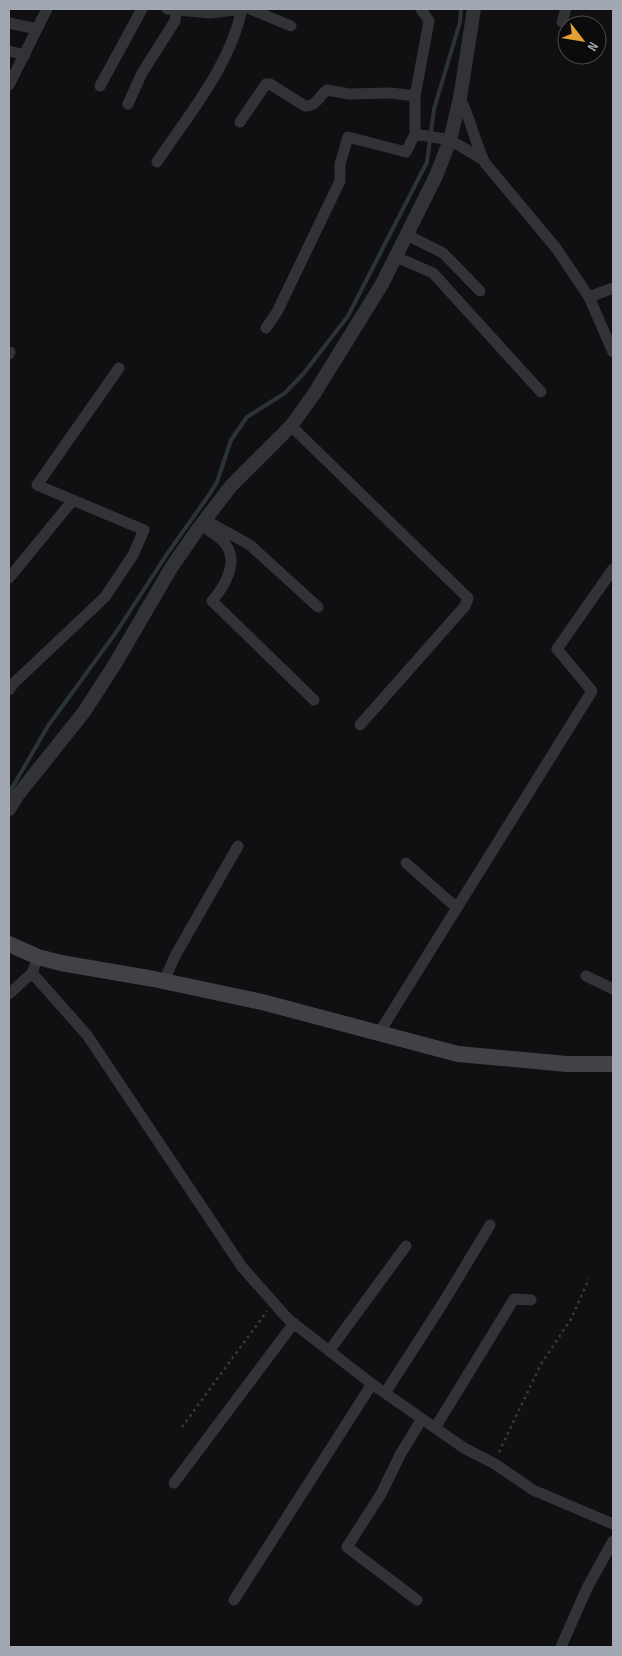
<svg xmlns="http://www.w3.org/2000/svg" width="622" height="1656" font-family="'Sofia Sans Condensed',sans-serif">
  <rect width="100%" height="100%" fill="#101012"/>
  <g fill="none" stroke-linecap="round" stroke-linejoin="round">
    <!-- stream -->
    <path stroke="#2b3339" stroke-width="4" d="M9,793L48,726L117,631L167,554L209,495L217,482L231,440L247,417L285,393L304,373L348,316L427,162L434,109L460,22L461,9"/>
    <!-- path -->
    <path stroke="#383a3d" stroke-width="2.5" stroke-dasharray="2.5 4" stroke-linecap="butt" d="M182,1427L267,1311
      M499,1452L541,1364L571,1319L589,1279"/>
    <!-- minor -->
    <path stroke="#323336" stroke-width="11" d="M167,9L210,13L243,9
      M250,9L291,26
      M562,22L566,9
      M9,23L37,29
      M9,51L25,55
      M9,85L47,9
      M100,86L142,9
      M460,98C471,119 474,141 485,163L556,248L589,297L613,352
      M128,104L142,73L175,21L176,10
      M240,122L266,84H270L305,106C317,106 318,97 327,90L349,94L391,93L415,96
      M415,134L450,140L482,159
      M157,162C189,114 230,66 242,9
      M407,235L443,253L480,291
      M396,257L433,273L541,392
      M589,297L613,288
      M266,328L277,312L340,181V164L348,137L406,152L415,134V96L429,21L421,9
      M9,354L10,352
      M291,426L468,598L465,606L360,725
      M205,520L250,545L318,607
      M202,525C209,531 221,537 226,545C239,563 224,587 212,601L314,700
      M9,578L73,500
      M9,690L14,683L105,597L133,555L144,530L37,485L119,368
      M406,863L457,908
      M38,957L32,973L87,1035L242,1267L288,1319L372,1384L464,1448L495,1464L533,1490L613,1524
      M586,976L613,989
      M164,981L175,956L238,846
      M9,994L32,973
      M379,1033L592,691L557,649L613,569
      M329,1351L406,1246
      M385,1393L443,1303L490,1225
      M435,1428L514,1299L531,1300
      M174,1483L294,1323
      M234,1600L372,1384
      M417,1600L347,1547L381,1494L401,1453L422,1419
      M561,1647L587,1588L613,1541"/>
    <!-- tertiary -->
    <path stroke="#323336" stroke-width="14" d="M9,809L17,796L84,712L115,664L171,568L198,529L231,486L291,426L314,394L382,284L436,176L450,140L460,98L474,9"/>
    <!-- secondary -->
    <path stroke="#404246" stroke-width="16" d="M9,944L38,957L61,963L154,979L262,1002L458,1054L567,1064H613"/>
  </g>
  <!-- border -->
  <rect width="622" height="1656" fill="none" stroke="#a2a8b2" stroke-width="20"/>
  <!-- north arrow -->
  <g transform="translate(582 40) rotate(121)"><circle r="24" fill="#0b0b0c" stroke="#474a4e"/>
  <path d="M0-4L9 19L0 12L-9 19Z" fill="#e69f33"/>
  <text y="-8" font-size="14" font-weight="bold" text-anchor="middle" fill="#a2a8b2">N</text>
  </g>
</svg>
